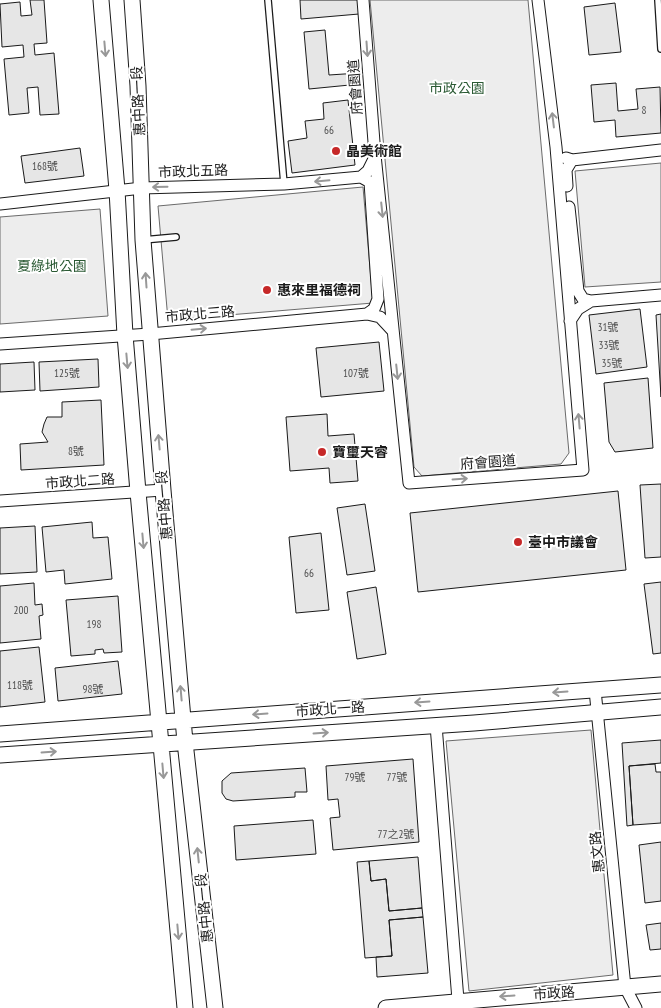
<svg xmlns="http://www.w3.org/2000/svg" width="661" height="1008" font-family="'PT Sans Narrow','Noto Sans TC',sans-serif">
  <rect width="100%" height="100%" fill="#fff"/>
  <!-- green -->
  <path fill="#ededed" stroke="#6a6a6a" d="M370,0H528L569,453L561,464L422,476L414,467Z
    M661,163V282L585,287L575,171Z
    M363,187L373,303L168,320L158,206Z
    M100,209L108,316L0,324V217Z
    M591,730L613,975L469,991L446,741Z"/>
  <!-- building -->
  <path fill="#e6e6e6" stroke="#1a1a1a" d="M30,0H44L47,43L34,44L35,55L54,53L59,114L40,115L38,87L27,88L29,113L9,115L4,59L24,57L23,45L2,47L0,4L20,2L21,16L32,15Z
    M300,0H358L359,14L301,19Z
    M615,3L621,52L589,55L584,7Z
    M325,30L329,75L359,73L360,84L309,89L304,32Z
    M616,83L618,111L638,109L636,89L660,87L661,133L616,137L615,120L594,122L591,85Z
    M348,100L355,165L292,173L288,141L307,138L305,121L324,119L323,103Z
    M80,148L84,176L25,183L21,156Z
    M640,309L647,367L596,374L589,315Z
    M661,314V397L656,315Z
    M379,342L384,391L321,397L316,348Z
    M98,359L99,387L40,391L39,362Z
    M34,362L35,390L0,392V364Z
    M648,378L653,448L615,452L609,442L604,383Z
    M101,400L104,465L21,470L20,444L48,442L42,432L44,424L47,417H62V402Z
    M327,414L328,436L354,434L358,481L330,483L329,468L290,471L286,417Z
    M661,484V557L645,558L640,485Z
    M618,491L626,570L418,592L410,513Z
    M365,504L375,571L347,575L337,508Z
    M92,522L93,538L108,537L112,579L65,584L64,570L46,572L42,527Z
    M35,526L37,572L0,574V528Z
    M321,533L329,610L296,613L289,537Z
    M661,582V653L653,654L644,584Z
    M34,583L35,605L42,604L43,615L39,616L41,639L0,643V586Z
    M376,587L386,654L357,659L347,592Z
    M118,596L122,652L104,653L103,649L95,650V654L71,656L66,600Z
    M39,647L45,702L0,707V651Z
    M118,661L122,694L58,701L55,668Z
    M661,740V763L629,766L633,825L627,826L622,743Z
    M413,759L419,842L333,850L330,818L340,817L338,799L328,800L326,766Z
    M655,764L656,772H661V823L633,825L629,766Z
    M305,768L307,792H295V797L233,801L226,799L222,793V781L231,773Z
    M313,820L316,854L236,860L234,826Z
    M661,842V901L645,903L639,845Z
    M418,857L422,908L389,911L386,879L371,881L369,861Z
    M369,861L371,881L386,879L389,911L422,908L423,917L389,920L392,956L365,958L357,862Z
    M423,917L428,973L377,977L376,957L392,956L389,920Z
    M661,923V949L650,950L646,925Z"/>
  <g fill="none" stroke-linecap="round" stroke-linejoin="round">
    <defs>
      <path id="lane" d="M268,0L284,184
        M658,0L661,49
        M143,240L176,237"/>
      <path id="street" d="M363,0L375,155L409,483L583,470L556,147L538,0
        M566,158L572,160L661,150
        M361,177L370,182L378,299L374,309L367,314
        M567,186L566,170L572,160
        M0,204L142,188L284,184L361,177L368,171L375,157
        M569,207L578,291L583,299L591,301
        M570,321L578,309L591,301L661,295
        M0,344L150,334L367,314L380,317L393,331
        M0,501L163,490
        M595,690L625,987L636,1008
        M436,725L458,1000"/>
      <path id="secondary" d="M101,0L117,190L125,335L138,492L185,1008
        M132,0L138,86L143,240L163,490L185,742L215,1008
        M0,734L661,685
        M0,755L474,723L661,707
        M386,1008L661,984"/>
    </defs>
    <!-- lane casing -->
    <use href="#lane" stroke="#1a1a1a" stroke-width="8"/>
    <!-- street casing -->
    <use href="#street" stroke="#1a1a1a" stroke-width="13"/>
    <!-- secondary casing -->
    <use href="#secondary" stroke="#1a1a1a" stroke-width="17"/>
    <!-- lane -->
    <use href="#lane" stroke="#fff" stroke-width="5.5"/>
    <!-- street -->
    <use href="#street" stroke="#fff" stroke-width="11"/>
    <!-- secondary -->
    <use href="#secondary" stroke="#fff" stroke-width="15"/>
  </g>
  <!-- one-way arrows -->
  <defs><path id="oneway-shaft" d="M-6 0H5M1.5-3L5.5 0L1.5 3" fill="none" stroke-width="1.6" stroke-linecap="round" stroke-linejoin="round" transform="scale(1.25)"/></defs>
  <g stroke="#989898">
    <use href="#oneway-shaft" transform="translate(105 49) rotate(85)"/>
    <use href="#oneway-shaft" transform="translate(367 49) rotate(86)"/>
    <use href="#oneway-shaft" transform="translate(553 120) rotate(-97)"/>
    <use href="#oneway-shaft" transform="translate(322 181) rotate(175)"/>
    <use href="#oneway-shaft" transform="translate(160 187) rotate(179)"/>
    <use href="#oneway-shaft" transform="translate(382 210) rotate(84)"/>
    <use href="#oneway-shaft" transform="translate(146 280) rotate(-94)"/>
    <use href="#oneway-shaft" transform="translate(199 329) rotate(-5)"/>
    <use href="#oneway-shaft" transform="translate(127 361) rotate(85)"/>
    <use href="#oneway-shaft" transform="translate(397 372) rotate(84)"/>
    <use href="#oneway-shaft" transform="translate(579 421) rotate(-95)"/>
    <use href="#oneway-shaft" transform="translate(159 442) rotate(-95)"/>
    <use href="#oneway-shaft" transform="translate(460 479) rotate(-4)"/>
    <use href="#oneway-shaft" transform="translate(143 541) rotate(85)"/>
    <use href="#oneway-shaft" transform="translate(560 692) rotate(176)"/>
    <use href="#oneway-shaft" transform="translate(181 693) rotate(-95)"/>
    <use href="#oneway-shaft" transform="translate(422 702) rotate(176)"/>
    <use href="#oneway-shaft" transform="translate(260 714) rotate(176)"/>
    <use href="#oneway-shaft" transform="translate(321 733) rotate(-4)"/>
    <use href="#oneway-shaft" transform="translate(49 752) rotate(-4)"/>
    <use href="#oneway-shaft" transform="translate(163 771) rotate(85)"/>
    <use href="#oneway-shaft" transform="translate(198 855) rotate(-96)"/>
    <use href="#oneway-shaft" transform="translate(178 932) rotate(85)"/>
    <use href="#oneway-shaft" transform="translate(507 996) rotate(176)"/>
  </g>
  <!-- markers -->
  <g fill="#c62828" stroke="#fff" stroke-width="2">
    <circle cx="336" cy="151" r="5"/>
    <circle cx="267" cy="290" r="5"/>
    <circle cx="322" cy="452" r="5"/>
    <circle cx="518" cy="542" r="5"/>
  </g>
  <g text-anchor="middle" stroke-width="4" stroke-linejoin="round" paint-order="stroke">
    <!-- number labels -->
    <g font-size="11" fill="#4d4d4d">
      <text x="644" y="114">8</text>
      <text x="329" y="134">66</text>
      <text x="45" y="170">168號</text>
      <text x="608" y="331">31號</text>
      <text x="609" y="349">33號</text>
      <text x="612" y="367">35號</text>
      <text x="67" y="377">125號</text>
      <text x="356" y="377">107號</text>
      <text x="76" y="455">8號</text>
      <text x="309" y="577">66</text>
      <text x="21" y="614">200</text>
      <text x="94" y="628">198</text>
      <text x="20" y="689">118號</text>
      <text x="93" y="693">98號</text>
      <text x="355" y="781">79號</text>
      <text x="397" y="781">77號</text>
      <text x="396" y="838">77之2號</text>
    </g>
    <!-- street labels -->
    <g font-size="14" fill="#1a1a1a" stroke="#fff">
      <text transform="translate(355 87) rotate(-94)" y="5">府會園道</text>
      <text transform="translate(138 101) rotate(-93)" y="5">惠中路一段</text>
      <text transform="translate(193 171) rotate(-2)" y="5">市政北五路</text>
      <text transform="translate(200 314) rotate(-5)" y="5">市政北三路</text>
      <text transform="translate(488 462) rotate(-4)" y="5">府會園道</text>
      <text transform="translate(80 481) rotate(-4)" y="5">市政北二路</text>
      <text transform="translate(164 505) rotate(-95)" y="5">惠中路一段</text>
      <text transform="translate(330 709) rotate(-4)" y="5">市政北一路</text>
      <text transform="translate(597 852) rotate(-96)" y="5">惠文路</text>
      <text transform="translate(204 908) rotate(-96)" y="5">惠中路一段</text>
      <text transform="translate(554 993) rotate(-4)" y="5">市政路</text>
    </g>
    <!-- park labels -->
    <g font-size="14" fill="#2b5a34" stroke="#fff">
      <text x="457" y="93">市政公園</text>
      <text x="52" y="271">夏綠地公園</text>
    </g>
    <!-- poi labels -->
    <g font-size="14" font-weight="bold" fill="#1a1a1a" stroke="#fff" text-anchor="start">
      <text x="346" y="156">晶美術館</text>
      <text x="277" y="295">惠來里福德祠</text>
      <text x="332" y="457">寶璽天睿</text>
      <text x="528" y="547">臺中市議會</text>
    </g>
  </g>
</svg>
